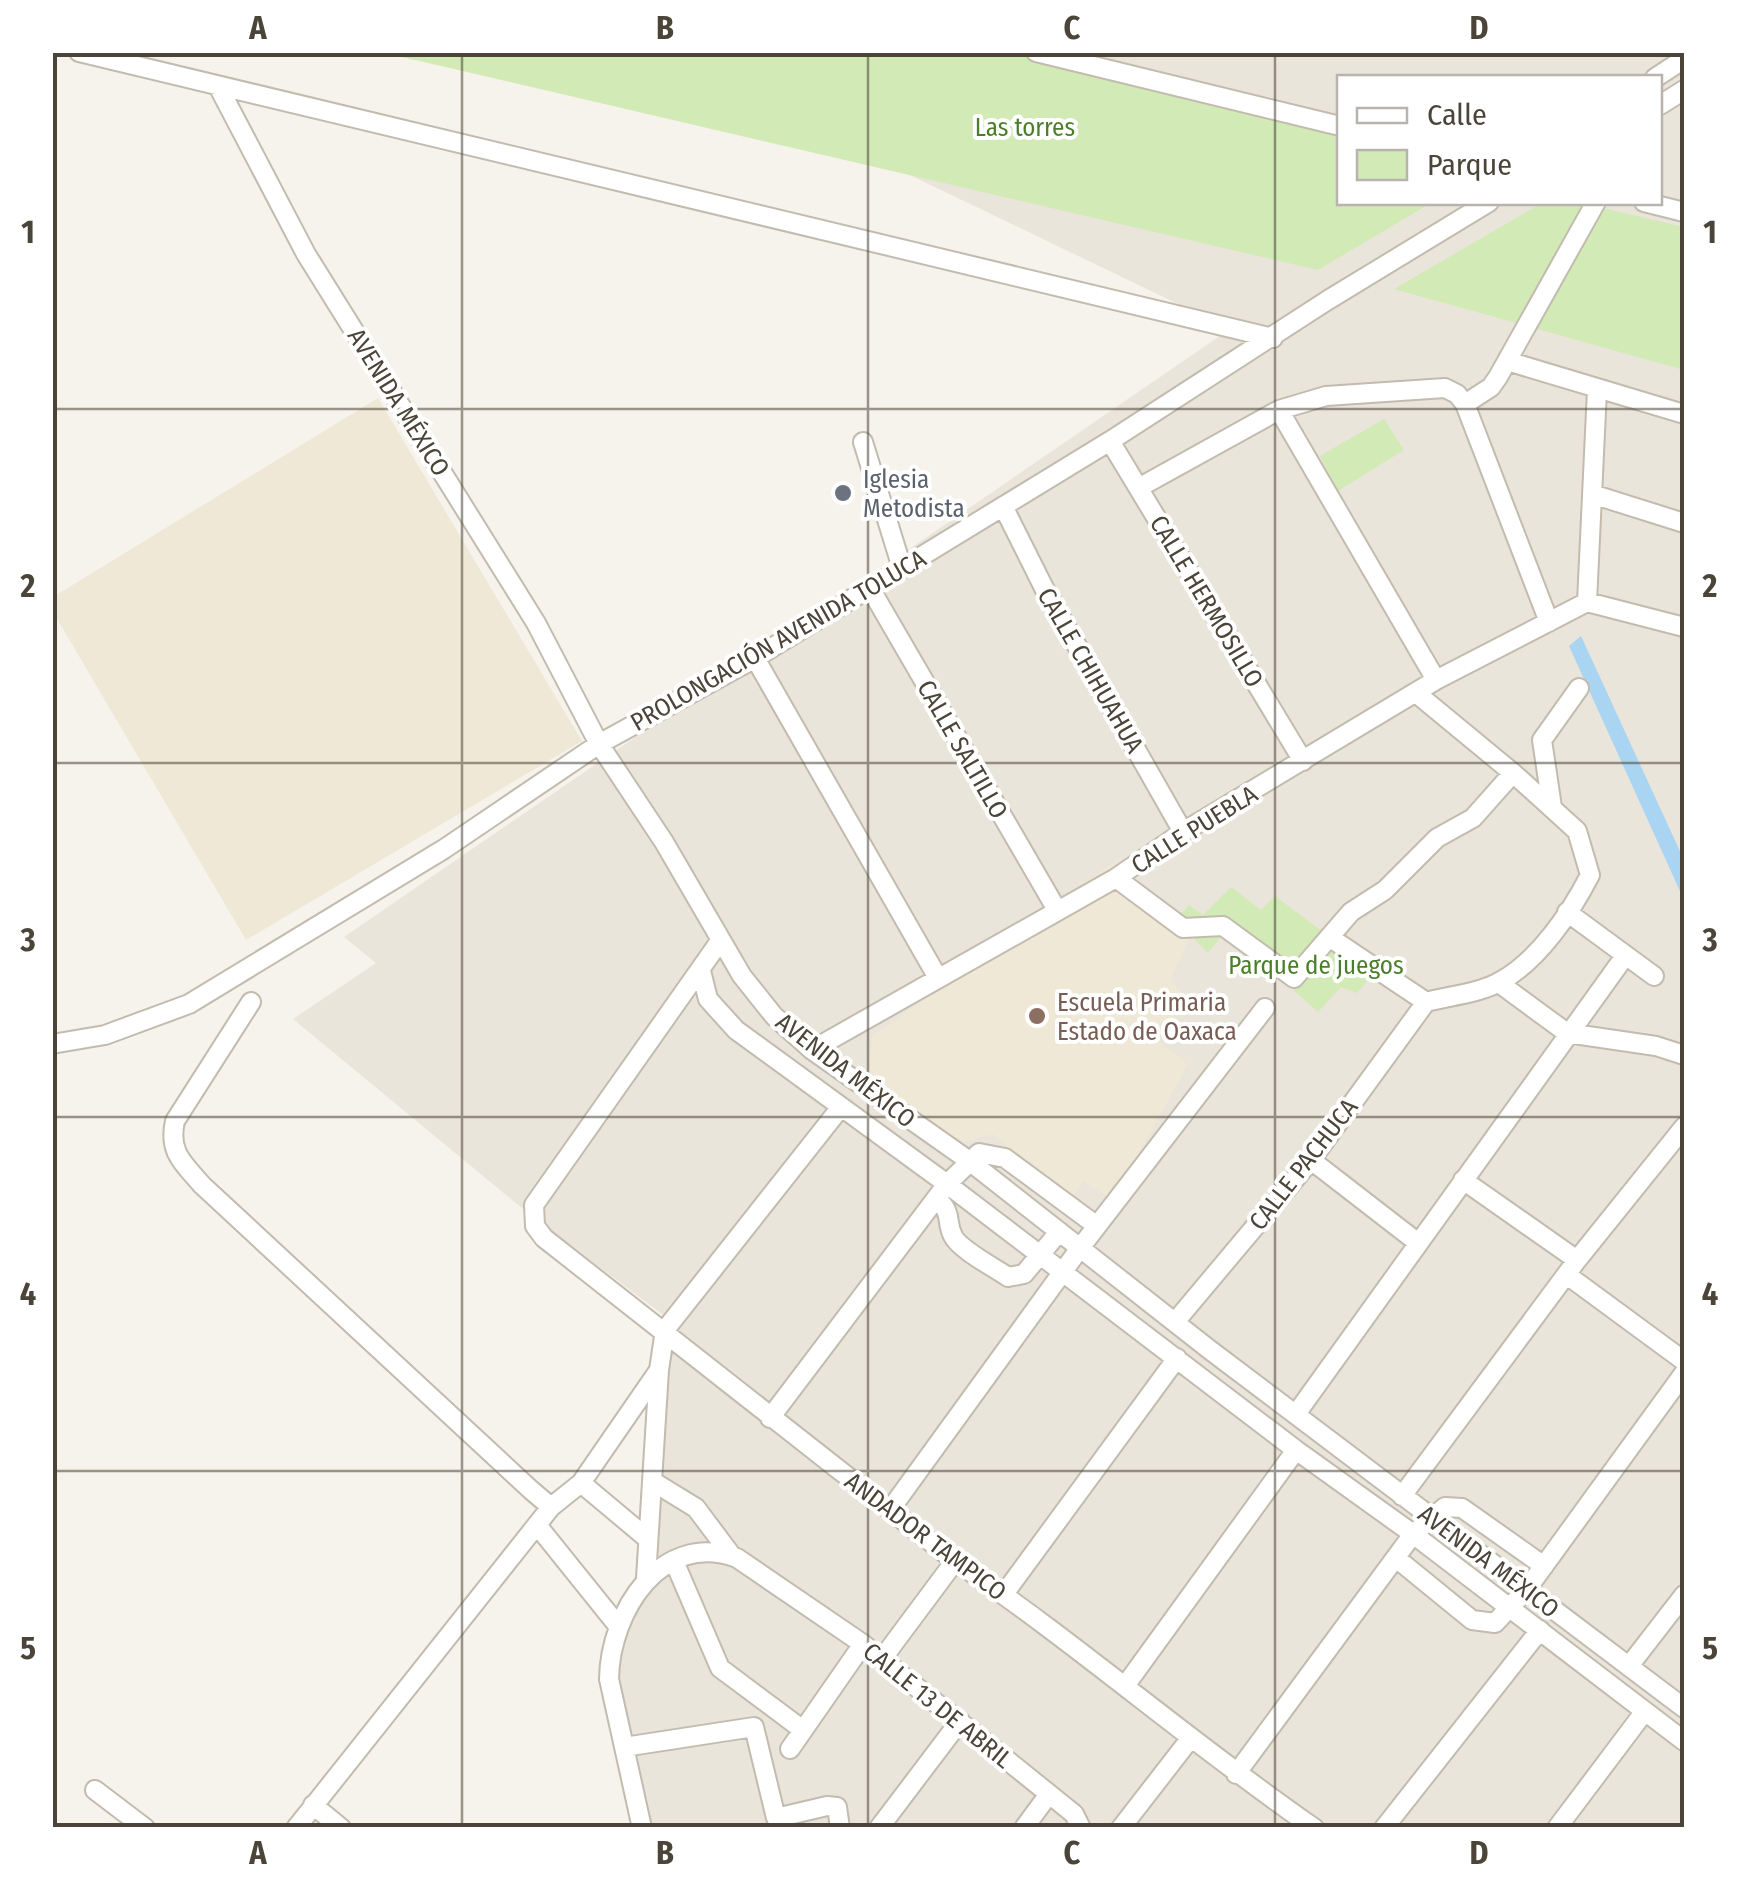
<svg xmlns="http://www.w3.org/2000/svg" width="1737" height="1880" font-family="'Fira Sans Condensed',sans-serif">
  <rect width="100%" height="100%" fill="#f6f3ec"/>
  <!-- residential -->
  <path fill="#eae5da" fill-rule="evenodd" d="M656,53H1684V1827H642L609,1679L646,1578L663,1315L528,1213L293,1019L376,963L344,937L1230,329ZM1340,78H1660V202H1340Z"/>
  <!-- education -->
  <path fill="#efe8d6" d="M378,398L582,741L246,940L53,612V597Z
    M1120,858L1164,919L1188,941L1170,980L1186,997L1158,1041L1188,1065L1112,1199L1083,1181L1071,1199L993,1134L960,1143L902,1101L868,1071L873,1036Z"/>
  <!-- green -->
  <path fill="#d2eab5" d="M385,53H1031L1339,129L1340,202L1431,203L1318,270Z
    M1542,203H1581L1684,227V370L1394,289Z
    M1384,419L1404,450L1338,491L1320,456Z
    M1231,887L1261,910L1275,896L1375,971L1357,993L1341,987L1318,1012L1226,930L1208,953L1176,920L1189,905L1203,915Z"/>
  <!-- water -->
  <path fill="#a9d4f2" d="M1581,636L1684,860V900L1569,646Z"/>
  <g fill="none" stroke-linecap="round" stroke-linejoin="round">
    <defs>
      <path id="minor" d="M79,52L1273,338
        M1036,52L1340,126
        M1655,78L1684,59
        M218,86L306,254L536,623L599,744L664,842L742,976L774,1016L812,1050L968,1160L1210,1350L1684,1708
        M1660,105L1684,90
        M1644,202L1684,212
        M1507,361L1684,414
        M1465,404L1491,387L1498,377L1596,202
        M1279,410L1436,680
        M1110,441L1303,761
        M863,442L902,568
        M1140,487L1279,410L1326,396L1445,388L1457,394L1465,404L1549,622
        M1592,494L1684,523
        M1003,506L1044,588L1183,832
        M870,588L1057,910
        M1587,602L1597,390
        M755,658L938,978
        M1552,807L1542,740L1579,688
        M1116,878L1183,928L1223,926L1294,978L1351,912L1385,890L1437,838L1473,818L1513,773
        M1567,912L1654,976
        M1329,937L1426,1002C1449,996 1481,993 1501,981C1539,960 1571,912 1590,875L1577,831L1513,773L1416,693
        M720,941L534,1205L535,1226L544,1238L955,1561C1079,1645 1191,1743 1314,1828
        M701,971L708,999L736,1030L947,1184L1296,1450L1413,1534L1684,1741
        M1499,983L1567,1033L1656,1046L1684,1055
        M251,1002L175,1121C168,1152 183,1163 202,1185L531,1490L551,1507L581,1483L659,1370
        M52,1044L105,1035L189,1004L444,849L599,744L755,658L1110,441L1328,300L1489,202
        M812,1050L1116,878L1183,832L1436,680L1587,602L1684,627
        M1311,1160L1417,1242
        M1463,1180L1577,1260
        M937,1198C954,1216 945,1220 953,1236C959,1249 995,1268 1008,1277L1024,1274L1059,1232
        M1567,1275L1684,1361
        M1175,1322L1311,1160L1426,1002
        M1296,1414L1625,956
        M770,1418L947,1184L979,1153L1005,1158L1097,1226
        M652,1481L696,1508L732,1556
        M581,1483L648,1539
        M1402,1496L1577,1260L1684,1127
        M890,1510L1080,1248L1265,1008
        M537,1525L619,1627
        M1396,1558L1472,1620L1495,1623L1527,1589L1684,1373
        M674,1561L720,1668L803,1730
        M646,1578L659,1370L665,1330L841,1107
        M1004,1594L1177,1358
        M882,1659L955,1561
        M1629,1666L1684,1595
        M1125,1686L1296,1450
        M624,1747L754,1727L776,1818L827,1806L837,1807L840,1828
        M790,1749L863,1644
        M1236,1774L1413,1534L1445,1507L1462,1508L1544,1566
        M95,1790L145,1828
        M313,1805L341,1828
        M296,1828L551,1507
        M642,1828L609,1679C610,1612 661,1530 737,1558L863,1644L1074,1814L1081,1828
        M879,1828L960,1721
        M1024,1828L1049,1794
        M1121,1828L1190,1739
        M1384,1828L1540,1630
        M1557,1828L1645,1711"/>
    </defs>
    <!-- minor casing -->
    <use href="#minor" stroke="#c2bbae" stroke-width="22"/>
    <!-- minor -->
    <use href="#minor" stroke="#fff" stroke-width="18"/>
  </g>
  <!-- grid -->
  <path fill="none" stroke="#4b4439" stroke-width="2.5" stroke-opacity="0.55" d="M462,52V1828M868,52V1828M1275,52V1828M52,409H1684M52,763H1684M52,1117H1684M52,1471H1684"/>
  <!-- markers -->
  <circle fill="#6b7280" stroke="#fff" stroke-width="4" cx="843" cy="493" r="10"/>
  <circle fill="#8d6e63" stroke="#fff" stroke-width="4" cx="1037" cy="1016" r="10"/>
  <g text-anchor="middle" stroke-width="8" stroke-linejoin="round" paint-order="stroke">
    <!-- park labels -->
    <g font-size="25" fill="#4a7f2a" stroke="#fff">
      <text x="1025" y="136">Las torres</text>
      <text x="1316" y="974">Parque de juegos</text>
    </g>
    <!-- street labels -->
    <g font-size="25" fill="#4b4439" stroke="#fff">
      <text transform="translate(399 402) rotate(58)" y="9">AVENIDA MÉXICO</text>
      <text transform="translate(1207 601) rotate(59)" y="9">CALLE HERMOSILLO</text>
      <text transform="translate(778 640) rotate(-30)" y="9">PROLONGACIÓN AVENIDA TOLUCA</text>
      <text transform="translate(1091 670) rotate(60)" y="9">CALLE CHIHUAHUA</text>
      <text transform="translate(963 749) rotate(60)" y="9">CALLE SALTILLO</text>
      <text transform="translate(1194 829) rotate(-32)" y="9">CALLE PUEBLA</text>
      <text transform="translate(846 1070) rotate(38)" y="9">AVENIDA MÉXICO</text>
      <text transform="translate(1303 1164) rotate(-52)" y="9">CALLE PACHUCA</text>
      <text transform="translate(926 1536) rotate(37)" y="9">ANDADOR TAMPICO</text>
      <text transform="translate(1489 1561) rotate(37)" y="9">AVENIDA MÉXICO</text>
      <text transform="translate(938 1705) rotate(39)" y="9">CALLE 13 DE ABRIL</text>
    </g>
    <!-- worship labels -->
    <g font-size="25" fill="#5b616d" stroke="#fff" text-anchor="start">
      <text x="863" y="488">Iglesia<tspan x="863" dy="29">Metodista</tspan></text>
    </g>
    <!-- education labels -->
    <g font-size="25" fill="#785e54" stroke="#fff" text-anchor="start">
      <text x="1057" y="1011">Escuela Primaria<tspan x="1057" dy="29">Estado de Oaxaca</tspan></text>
    </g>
  </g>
  <!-- border -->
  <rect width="1737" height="1880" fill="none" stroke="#ffffff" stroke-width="110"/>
  <!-- legend -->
  <rect x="1337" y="75" width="325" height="130" fill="#ffffff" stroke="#b7b4b0" stroke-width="2.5"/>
  <rect x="1357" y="108" width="50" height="15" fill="#ffffff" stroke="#b7b4b0" stroke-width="2.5"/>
  <text x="1427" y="125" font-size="30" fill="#4b4439">Calle</text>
  <rect x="1357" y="150" width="50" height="30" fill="#d2eab5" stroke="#b7b4b0" stroke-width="2.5"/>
  <text x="1427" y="175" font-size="30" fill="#4b4439">Parque</text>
  <rect x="55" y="55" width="1627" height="1770" fill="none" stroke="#4b4439" stroke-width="4"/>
  <g font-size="32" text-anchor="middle" font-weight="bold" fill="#4b4439">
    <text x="258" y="39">A</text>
    <text x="665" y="39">B</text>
    <text x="1072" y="39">C</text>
    <text x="1479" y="39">D</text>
    <text x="28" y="243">1</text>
    <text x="1710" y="243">1</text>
    <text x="28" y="597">2</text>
    <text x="1710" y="597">2</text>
    <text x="28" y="951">3</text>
    <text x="1710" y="951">3</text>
    <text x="28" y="1305">4</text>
    <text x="1710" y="1305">4</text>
    <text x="28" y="1659">5</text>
    <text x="1710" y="1659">5</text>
    <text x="258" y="1864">A</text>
    <text x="665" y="1864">B</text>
    <text x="1072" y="1864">C</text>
    <text x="1479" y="1864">D</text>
  </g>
</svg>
